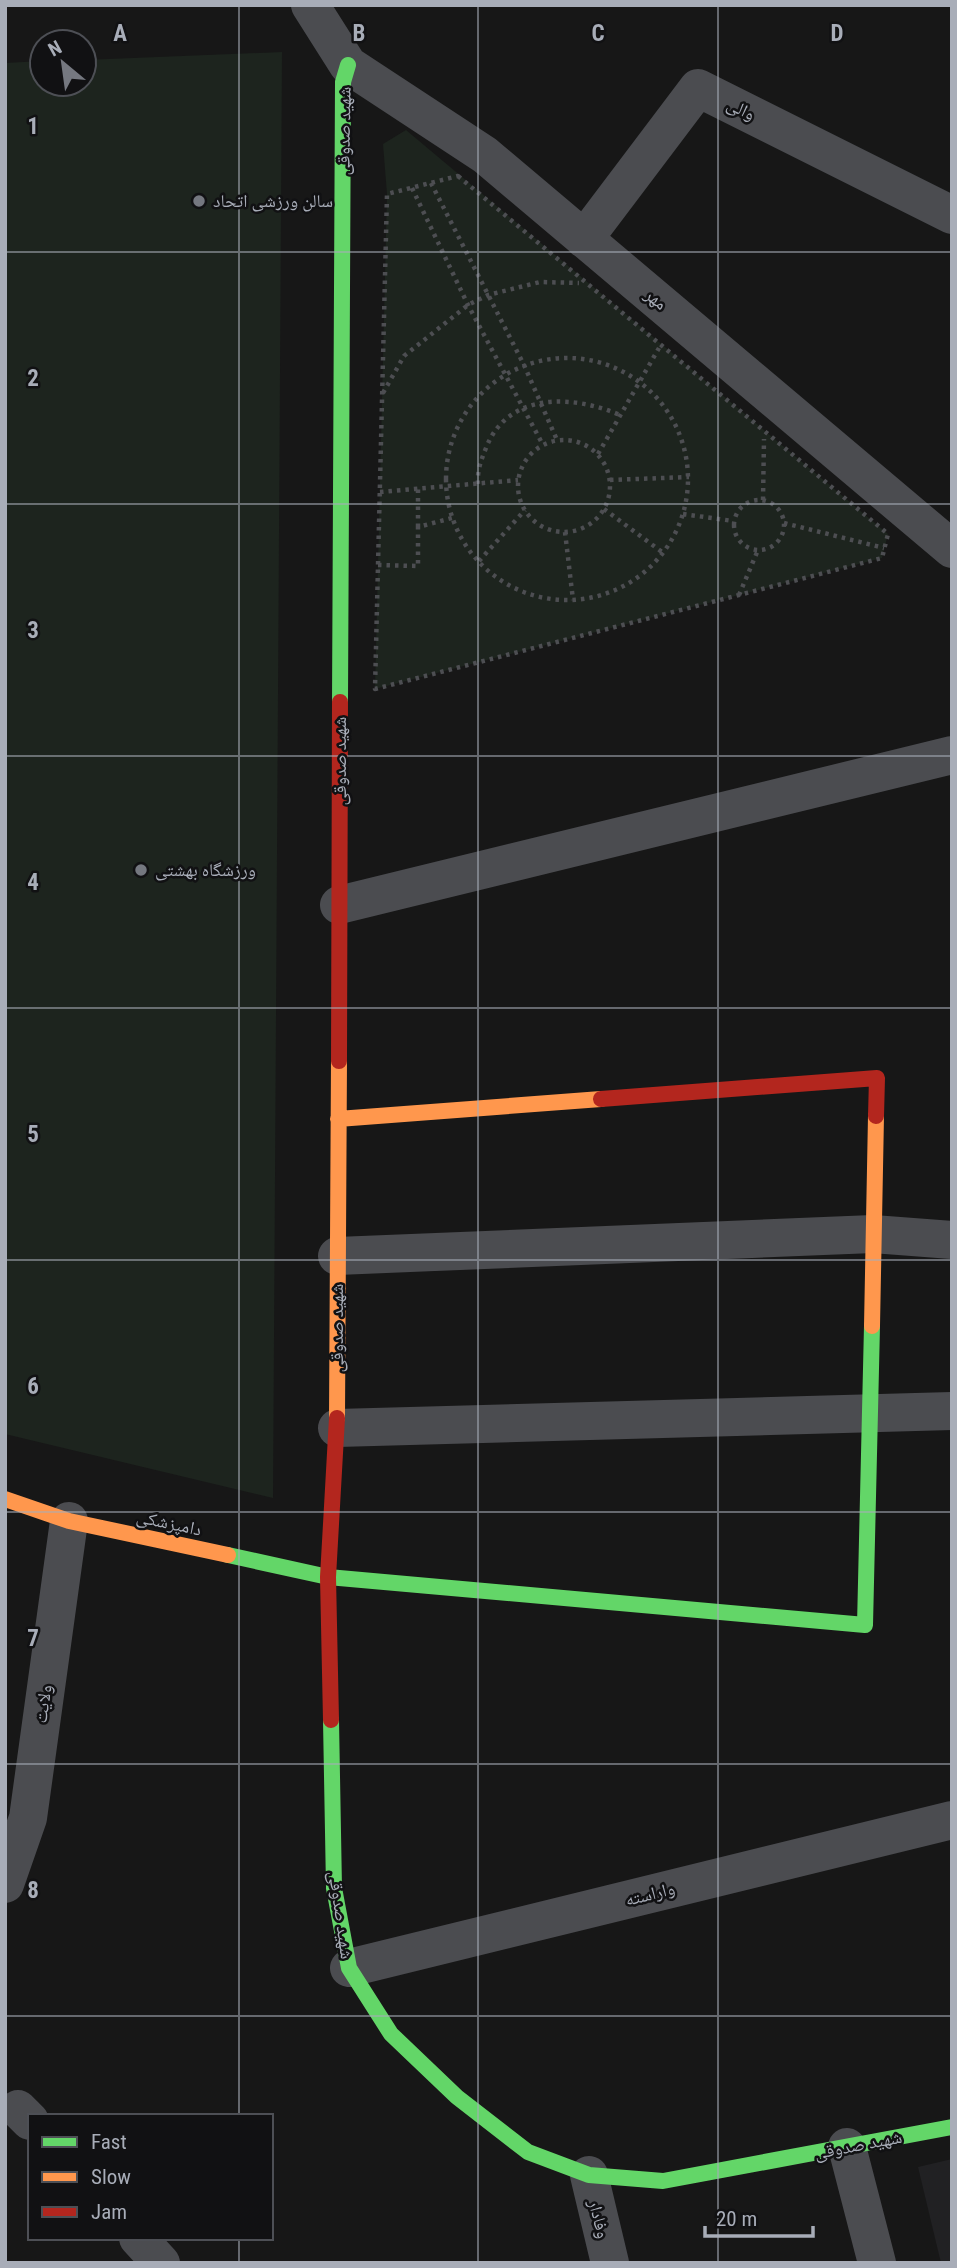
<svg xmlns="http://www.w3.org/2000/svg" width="957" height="2268" font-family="'Roboto Condensed','Noto Naskh Arabic',sans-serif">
  <rect width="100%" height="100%" fill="#171717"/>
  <!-- built -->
  <path fill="#212123" d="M952,2159V2263H941L918,2167Z"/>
  <!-- green -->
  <path fill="#1d241e" d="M282,52L273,1498L5,1434V63L42,61V84H84V60Z
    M406,130L888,534L882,558L375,689L387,194L383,144Z"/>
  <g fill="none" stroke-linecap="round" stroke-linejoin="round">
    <!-- path -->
    <path stroke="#4d4e52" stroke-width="4.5" stroke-dasharray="3.5 5" stroke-linecap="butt" d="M458,176L888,534L882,558L375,689L387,194Z
      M431,183L524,365L557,440
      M412,188L468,305L543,445
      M446 479a121 121 0 1 1 242 0a121 121 0 1 1-242 0Z
      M383,393L404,356L468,305L488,295L540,282L579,283
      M518 486a46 46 0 1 1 92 0a46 46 0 1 1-92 0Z
      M598,454L659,348
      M610,480L689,477
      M478,484C477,471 481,460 486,448C508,391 574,395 620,415
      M380,492L518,480
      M734 525a25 25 0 1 1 50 0a25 25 0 1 1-50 0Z
      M763,500L764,439
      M604,509L662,552
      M683,514L733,521
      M784,523L884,548
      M418,527V489
      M565,532L573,600
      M479,561L525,510
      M378,565L418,566V527L452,518
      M739,595L758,550"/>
    <!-- street -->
    <path stroke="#4b4c50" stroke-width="38" d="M310,5L348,65L485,155L952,549
      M584,239L698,88L952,215
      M339,905L952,755
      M337,1256L873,1234L952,1240
      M337,1428L952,1411
      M5,1884L28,1818L69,1521
      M349,1968L952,1820
      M18,2109L30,2121
      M847,2147L877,2263
      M589,2175L610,2263
      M138,2238L161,2263"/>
    <!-- fast -->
    <path stroke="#63d668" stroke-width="16" d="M340,702L343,82L348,65
      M228,1555L328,1577L865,1625L872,1326
      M331,1720L334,1888L349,1968L391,2034L457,2097L528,2152L589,2175L663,2181L952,2127"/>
    <!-- slow -->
    <path stroke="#ff974d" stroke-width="16" d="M338,1119L601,1099
      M872,1326L876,1116
      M337,1418L339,1061
      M5,1499L69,1521L228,1555"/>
    <!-- jam -->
    <path stroke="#b3261e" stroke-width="16" d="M339,1061L340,702
      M601,1099L877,1078L876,1116
      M331,1720L328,1577L337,1418"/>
  </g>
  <!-- grid -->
  <path fill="none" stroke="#a8adb8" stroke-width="2" stroke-opacity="0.55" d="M239,5V2116M478,5V2263M718,5V2263M5,252H952M5,504H952M5,756H952M5,1008H952M5,1260H952M5,1512H952M5,1764H952M5,2016H952M239,2238V2263"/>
  <!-- markers -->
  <g fill="#757880" stroke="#111113" stroke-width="2.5">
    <circle cx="199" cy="201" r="7"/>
    <circle cx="141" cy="870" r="7"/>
  </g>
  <g text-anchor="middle" stroke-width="5" stroke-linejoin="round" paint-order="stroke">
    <!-- street labels -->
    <g font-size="18" fill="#a8adb8" stroke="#111113">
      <text transform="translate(741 109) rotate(26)" y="6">والی</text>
      <text transform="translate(344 131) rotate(-89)" y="6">شهید صدوقی</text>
      <text transform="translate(656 299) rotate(40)" y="6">مهر</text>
      <text transform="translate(340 761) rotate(-90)" y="6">شهید صدوقی</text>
      <text transform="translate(337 1328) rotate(-90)" y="6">شهید صدوقی</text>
      <text transform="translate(169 1523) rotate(12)" y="6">دامپزشکی</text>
      <text transform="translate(43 1704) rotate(-82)" y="6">ولایت</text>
      <text transform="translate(650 1894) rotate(-14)" y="6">واراسته</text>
      <text transform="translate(341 1915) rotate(82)" y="6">شهید صدوقی</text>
      <text transform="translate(858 2145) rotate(-11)" y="6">شهید صدوقی</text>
      <text transform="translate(599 2219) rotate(76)" y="6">وفادار</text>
    </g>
    <!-- poi labels -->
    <g font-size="18" fill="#a8adb8" stroke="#111113" text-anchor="start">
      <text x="213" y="207">سالن ورزشی اتحاد</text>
      <text x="155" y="876">ورزشگاه بهشتی</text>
    </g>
  </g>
  <g font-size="23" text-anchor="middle" font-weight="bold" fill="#a8adb8" stroke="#111113" stroke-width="5" stroke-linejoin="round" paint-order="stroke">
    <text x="120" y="41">A</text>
    <text x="359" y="41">B</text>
    <text x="598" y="41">C</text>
    <text x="837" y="41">D</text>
    <text x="33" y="134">1</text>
    <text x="33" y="386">2</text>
    <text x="33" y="638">3</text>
    <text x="33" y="890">4</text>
    <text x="33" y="1142">5</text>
    <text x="33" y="1394">6</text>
    <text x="33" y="1646">7</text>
    <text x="33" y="1898">8</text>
  </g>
  <!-- border -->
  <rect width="957" height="2268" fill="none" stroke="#a8adb8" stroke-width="14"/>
  <!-- legend -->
  <rect x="28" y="2114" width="245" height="126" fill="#111113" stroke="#4d4f55" stroke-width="2"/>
  <rect x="42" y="2137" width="35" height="10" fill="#63d668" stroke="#4d4f55" stroke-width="2"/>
  <text x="91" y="2149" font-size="21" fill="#a8adb8">Fast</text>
  <rect x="42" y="2172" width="35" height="10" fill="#ff974d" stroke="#4d4f55" stroke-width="2"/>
  <text x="91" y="2184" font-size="21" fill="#a8adb8">Slow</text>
  <rect x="42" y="2207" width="35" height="10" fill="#b3261e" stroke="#4d4f55" stroke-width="2"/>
  <text x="91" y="2219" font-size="21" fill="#a8adb8">Jam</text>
  <!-- north arrow -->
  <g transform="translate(63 63) rotate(331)"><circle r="33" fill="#111113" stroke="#4d4f55" stroke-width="2"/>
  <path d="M0-5L12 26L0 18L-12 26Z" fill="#757880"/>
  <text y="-10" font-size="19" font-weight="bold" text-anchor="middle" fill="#a8adb8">N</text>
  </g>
  <!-- scale -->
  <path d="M705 2226v10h108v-10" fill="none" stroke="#a8adb8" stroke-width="3.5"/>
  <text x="716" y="2226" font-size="21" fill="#a8adb8" stroke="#111113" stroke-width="5" paint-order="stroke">20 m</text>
</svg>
